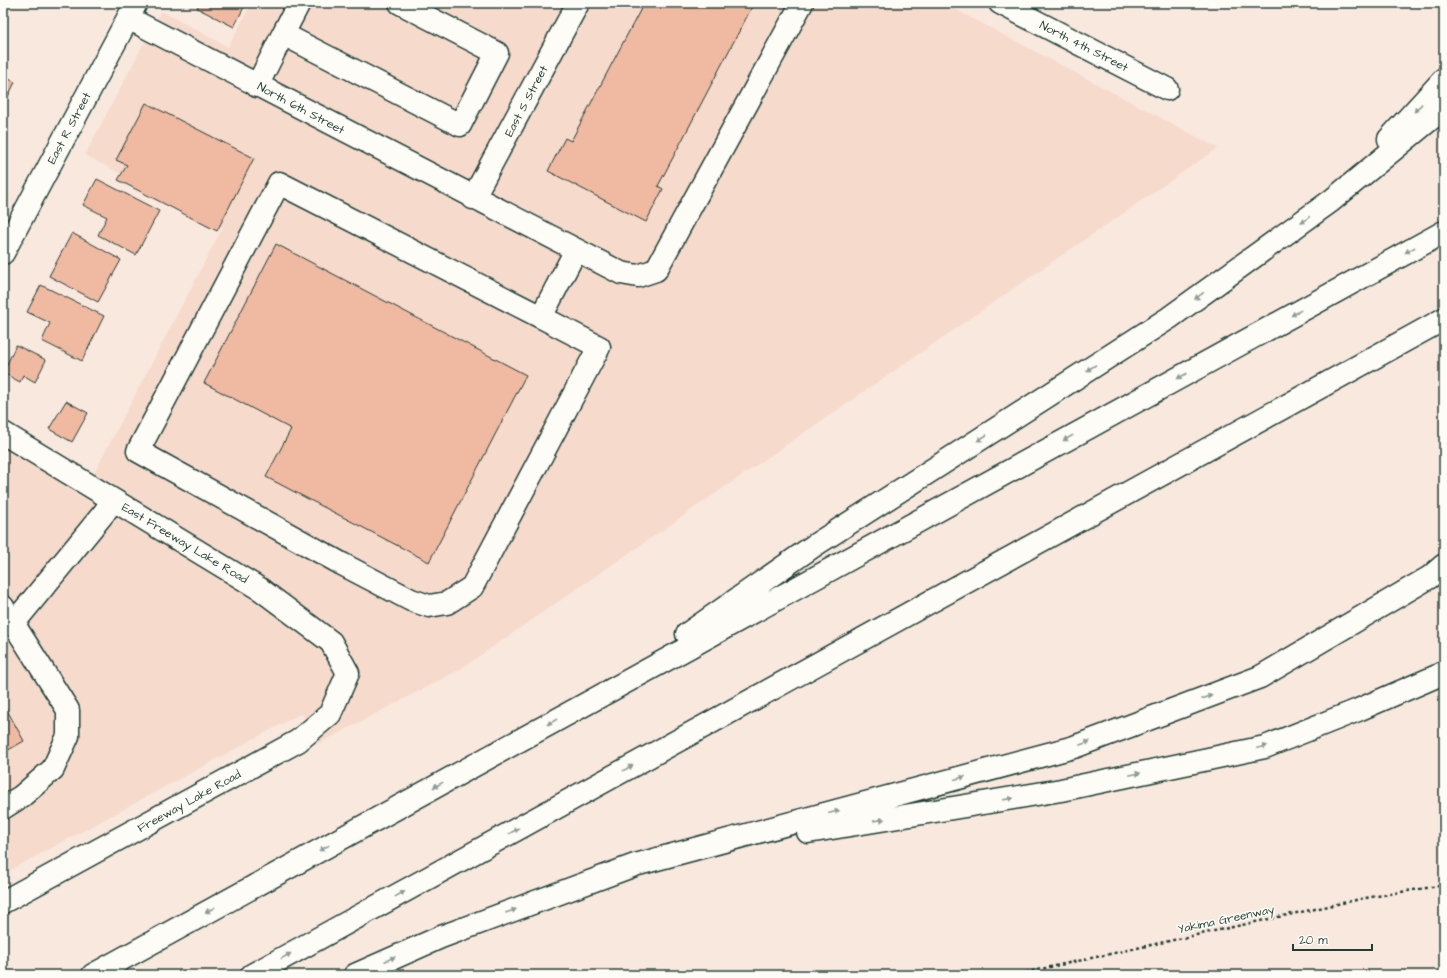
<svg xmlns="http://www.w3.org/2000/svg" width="1447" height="978" font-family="'Architects Daughter',sans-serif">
  <rect width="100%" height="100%" fill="#f9e8de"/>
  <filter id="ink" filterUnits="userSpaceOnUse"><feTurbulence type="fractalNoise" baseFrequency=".025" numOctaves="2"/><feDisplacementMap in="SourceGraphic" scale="8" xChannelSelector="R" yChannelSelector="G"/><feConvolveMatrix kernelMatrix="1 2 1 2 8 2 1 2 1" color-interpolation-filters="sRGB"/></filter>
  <g filter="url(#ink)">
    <!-- built -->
    <path fill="#f6dacc" d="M252,3H943L1218,148L459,670L318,744L302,713L3,874V427L92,477L223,227L85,155L161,11L228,47Z"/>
    <!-- building -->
    <path fill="#efb9a2" stroke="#1f3d34" d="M200,3H246L234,27L197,8Z
      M644,3H754L658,186L663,189L646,222L548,171L565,138L571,141Z
      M3,76L15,82L3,107Z
      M146,103L254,158L217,231L118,180L127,165L116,160Z
      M97,179L159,211L136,255L98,235L107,217L83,205Z
      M72,233L121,260L98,302L49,276Z
      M276,244L526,375L429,562L266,477L291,429L204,383Z
      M41,285L104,316L82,361L42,341L50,323L27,312Z
      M16,345L46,360L35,382L23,375L20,382L3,373Z
      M66,401L88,413L72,442L49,429Z
      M3,703L24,741L3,753Z"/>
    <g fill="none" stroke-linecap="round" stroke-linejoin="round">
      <defs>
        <path id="minor" d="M299,3L283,34L460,125L497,53L400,3
          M1000,3L1167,89
          M128,18L621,273L638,276L656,270L802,3
          M257,86L283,34
          M473,198L578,3
          M3,253L136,3
          M541,317L279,183L138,451L342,564L411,600L429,606L447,603L472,587L599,347L541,317L576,250
          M3,433L260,589L331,642L348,673L330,714L298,741L3,902
          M3,607L68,710V736L53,769L22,796L3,808
          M13,624L104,513L113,500"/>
        <path id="highway" d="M1389,139L1444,79
          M687,634L815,545L1169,318L1331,201L1444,108
          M808,832L1061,790L1265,747L1358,710L1437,676L1444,672
          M93,975L1444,232
          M252,975L1444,319
          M355,975L441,937L635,865L1074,747L1260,677L1430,577L1444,565"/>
      </defs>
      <!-- minor casing -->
      <use href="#minor" stroke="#1f3d34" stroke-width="25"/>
      <!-- highway casing -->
      <use href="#highway" stroke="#1f3d34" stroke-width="25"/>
      <!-- path -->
      <path stroke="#1f3d34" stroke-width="2.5" stroke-dasharray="3 3" stroke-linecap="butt" d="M1014,975L1365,898L1444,885"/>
      <!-- minor -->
      <use href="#minor" stroke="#fdfcf7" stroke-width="22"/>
      <!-- highway -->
      <use href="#highway" stroke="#fdfcf7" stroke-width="22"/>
    </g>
    <!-- one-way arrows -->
    <defs><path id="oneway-solid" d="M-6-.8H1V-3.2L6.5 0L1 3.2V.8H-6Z"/></defs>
    <g fill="#8e9c96">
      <use href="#oneway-solid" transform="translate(1418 108) rotate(133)"/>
      <use href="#oneway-solid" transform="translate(1305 220) rotate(144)"/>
      <use href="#oneway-solid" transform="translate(1410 250) rotate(151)"/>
      <use href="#oneway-solid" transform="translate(1199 296) rotate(144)"/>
      <use href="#oneway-solid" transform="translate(1296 313) rotate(151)"/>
      <use href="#oneway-solid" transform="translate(1091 368) rotate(147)"/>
      <use href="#oneway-solid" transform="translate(1182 376) rotate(151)"/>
      <use href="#oneway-solid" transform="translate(982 438) rotate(147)"/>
      <use href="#oneway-solid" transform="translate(1068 438) rotate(151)"/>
      <use href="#oneway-solid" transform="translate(1207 697) rotate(-21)"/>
      <use href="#oneway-solid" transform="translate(552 722) rotate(151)"/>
      <use href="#oneway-solid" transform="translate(1085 743) rotate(-21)"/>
      <use href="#oneway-solid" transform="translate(1262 747) rotate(-15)"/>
      <use href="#oneway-solid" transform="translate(628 768) rotate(-29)"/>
      <use href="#oneway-solid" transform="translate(1135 774) rotate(-12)"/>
      <use href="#oneway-solid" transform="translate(960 778) rotate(-15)"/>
      <use href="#oneway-solid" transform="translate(438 785) rotate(151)"/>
      <use href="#oneway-solid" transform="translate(1008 799) rotate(-9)"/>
      <use href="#oneway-solid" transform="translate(834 812) rotate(-15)"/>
      <use href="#oneway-solid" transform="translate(879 820) rotate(-9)"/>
      <use href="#oneway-solid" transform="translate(514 831) rotate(-29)"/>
      <use href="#oneway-solid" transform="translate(324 848) rotate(151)"/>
      <use href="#oneway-solid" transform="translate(400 894) rotate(-29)"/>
      <use href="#oneway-solid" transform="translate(210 910) rotate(151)"/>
      <use href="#oneway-solid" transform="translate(511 911) rotate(-20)"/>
      <use href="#oneway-solid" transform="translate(286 956) rotate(-29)"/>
      <use href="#oneway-solid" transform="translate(390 959) rotate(-24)"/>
    </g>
  </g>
  <g text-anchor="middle" stroke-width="3" stroke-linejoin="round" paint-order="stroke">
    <!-- street labels -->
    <g font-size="12" fill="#1f3d34" stroke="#fdfcf7">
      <text transform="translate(1084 46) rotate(27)" y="4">North 4th Street</text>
      <text transform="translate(526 101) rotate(-62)" y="4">East S Street</text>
      <text transform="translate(301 108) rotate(28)" y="4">North 6th Street</text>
      <text transform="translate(69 128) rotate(-62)" y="4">East R Street</text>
      <text transform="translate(185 543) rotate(31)" y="4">East Freeway Lake Road</text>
      <text transform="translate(189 801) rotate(-29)" y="4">Freeway Lake Road</text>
      <text transform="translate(1226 919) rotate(-12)" y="4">Yakima Greenway</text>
    </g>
  </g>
  <!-- margin -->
  <rect width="1447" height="978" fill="none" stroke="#fdfcf7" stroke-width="16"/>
  <rect x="8" y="8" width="1431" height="962" fill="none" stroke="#1f3d34" stroke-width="1.5" filter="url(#ink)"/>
  <!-- scale -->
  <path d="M1293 944v6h79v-6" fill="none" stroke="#1f3d34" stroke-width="2"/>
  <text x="1299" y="944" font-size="12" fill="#1f3d34" stroke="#fdfcf7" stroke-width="3" paint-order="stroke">20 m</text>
</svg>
